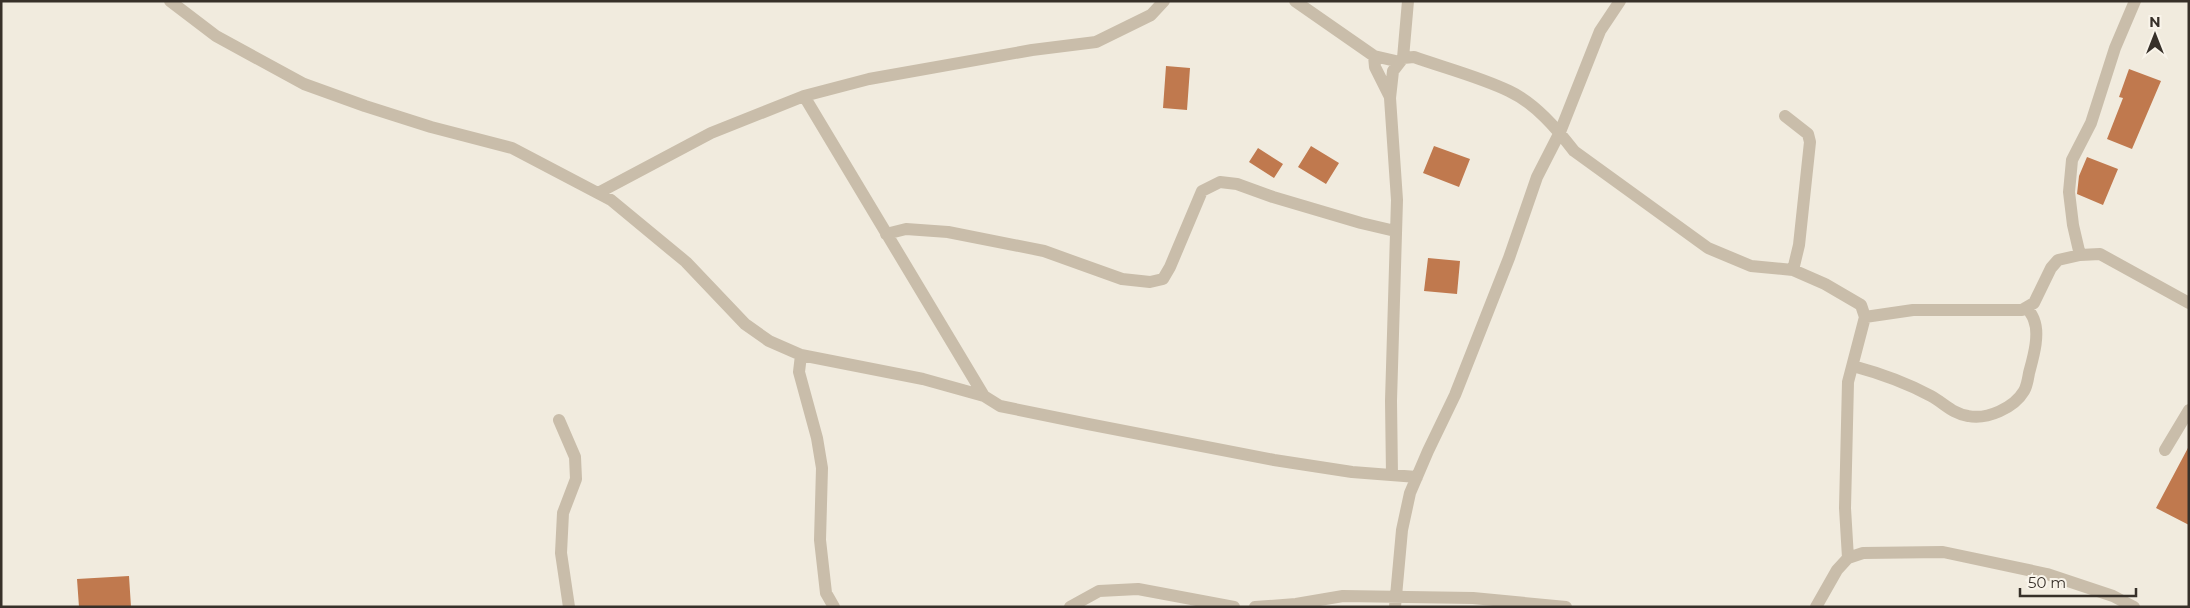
<svg xmlns="http://www.w3.org/2000/svg" width="2190" height="608" font-family="Montserrat,sans-serif">
  <rect width="100%" height="100%" fill="#f1ebde"/>
  <!-- building -->
  <path fill="#c0794e" d="M1166,66L1190,68L1187,110L1163,108Z
    M2129,69L2161,81L2132,149L2107,139L2123,98L2119,97Z
    M1311,146L1339,163L1326,184L1298,167Z
    M1434,146L1470,159L1459,187L1423,173Z
    M1258,148L1283,164L1274,178L1249,162Z
    M2087,157L2118,169L2103,205L2077,194L2079,176Z
    M1428,258L1460,261L1457,294L1424,291Z
    M2189,446V525L2156,508Z
    M129,576L131,607H79L77,579Z"/>
  <g fill="none" stroke-linecap="round" stroke-linejoin="round">
    <!-- street -->
    <path stroke="#c9bdaa" stroke-width="12" d="M170,1L216,36L304,84L365,106L431,127L512,148L611,200L686,262L745,324L769,341L801,355L923,379L984,396L1000,406L1088,424L1274,460L1352,472L1417,477
      M1295,1L1374,56L1400,62
      M1374,56L1375,67L1390,97
      M1403,58L1408,1
      M804,96L984,396
      M1785,116L1808,134L1810,142L1799,245L1793,270
      M598,193L711,133L804,96L869,79L1032,50L1096,42L1151,15L1164,1
      M886,234L906,229L948,232L1044,251L1122,279L1150,282L1163,279L1170,267L1202,191L1220,182L1237,184L1273,197L1361,223L1395,231
      M2080,255L2073,225L2069,192L2072,160L2091,123L2115,48L2135,1
      M1865,317L1913,310H2022L2034,303L2051,268L2058,260L2080,255L2100,254L2189,303
      M801,355L799,372L817,438L822,468L820,540L826,593L834,607
      M1853,366C1879,373 1907,383 1931,396C1944,403 1953,414 1968,416C1987,420 2014,408 2024,391C2027,386 2028,379 2029,373C2033,358 2040,335 2034,320C2033,316 2029,311 2027,307
      M559,420L575,457L576,479L563,513L561,553L569,607
      M2165,450L2189,410
      M1392,475L1391,401L1397,200L1390,98L1393,71L1403,58L1414,57C1445,68 1480,77 1509,91C1535,103 1557,129 1574,151L1708,248L1751,266L1793,270L1825,284L1861,305L1865,317L1848,382L1845,508L1848,558
      M1070,607L1099,591L1138,589L1234,607
      M1255,607L1296,604L1343,596L1473,598L1566,607
      M1395,607L1402,530L1410,493L1428,451L1455,395L1509,258L1537,177L1560,132L1600,31L1620,1
      M1816,607L1837,570L1848,558L1863,553L1943,552L2047,574L2113,596L2134,607"/>
  </g>
  <!-- border -->
  <rect width="2190" height="608" fill="none" stroke="#373029" stroke-width="5"/>
  <!-- north arrow -->
  <g transform="translate(2155 35)" stroke="#f9f4ea" stroke-width="4" paint-order="stroke">
  <path d="M0-4L9 19L0 12L-9 19Z" fill="#373029"/>
  <text y="-8" font-size="14" font-weight="bold" text-anchor="middle" fill="#373029">N</text>
  </g>
  <!-- scale -->
  <path d="M2020 588v8h116v-8" fill="none" stroke="#373029" stroke-width="2.5"/>
  <text x="2028" y="588" font-size="15" fill="#373029" stroke="#f9f4ea" stroke-width="4" paint-order="stroke">50 m</text>
</svg>
